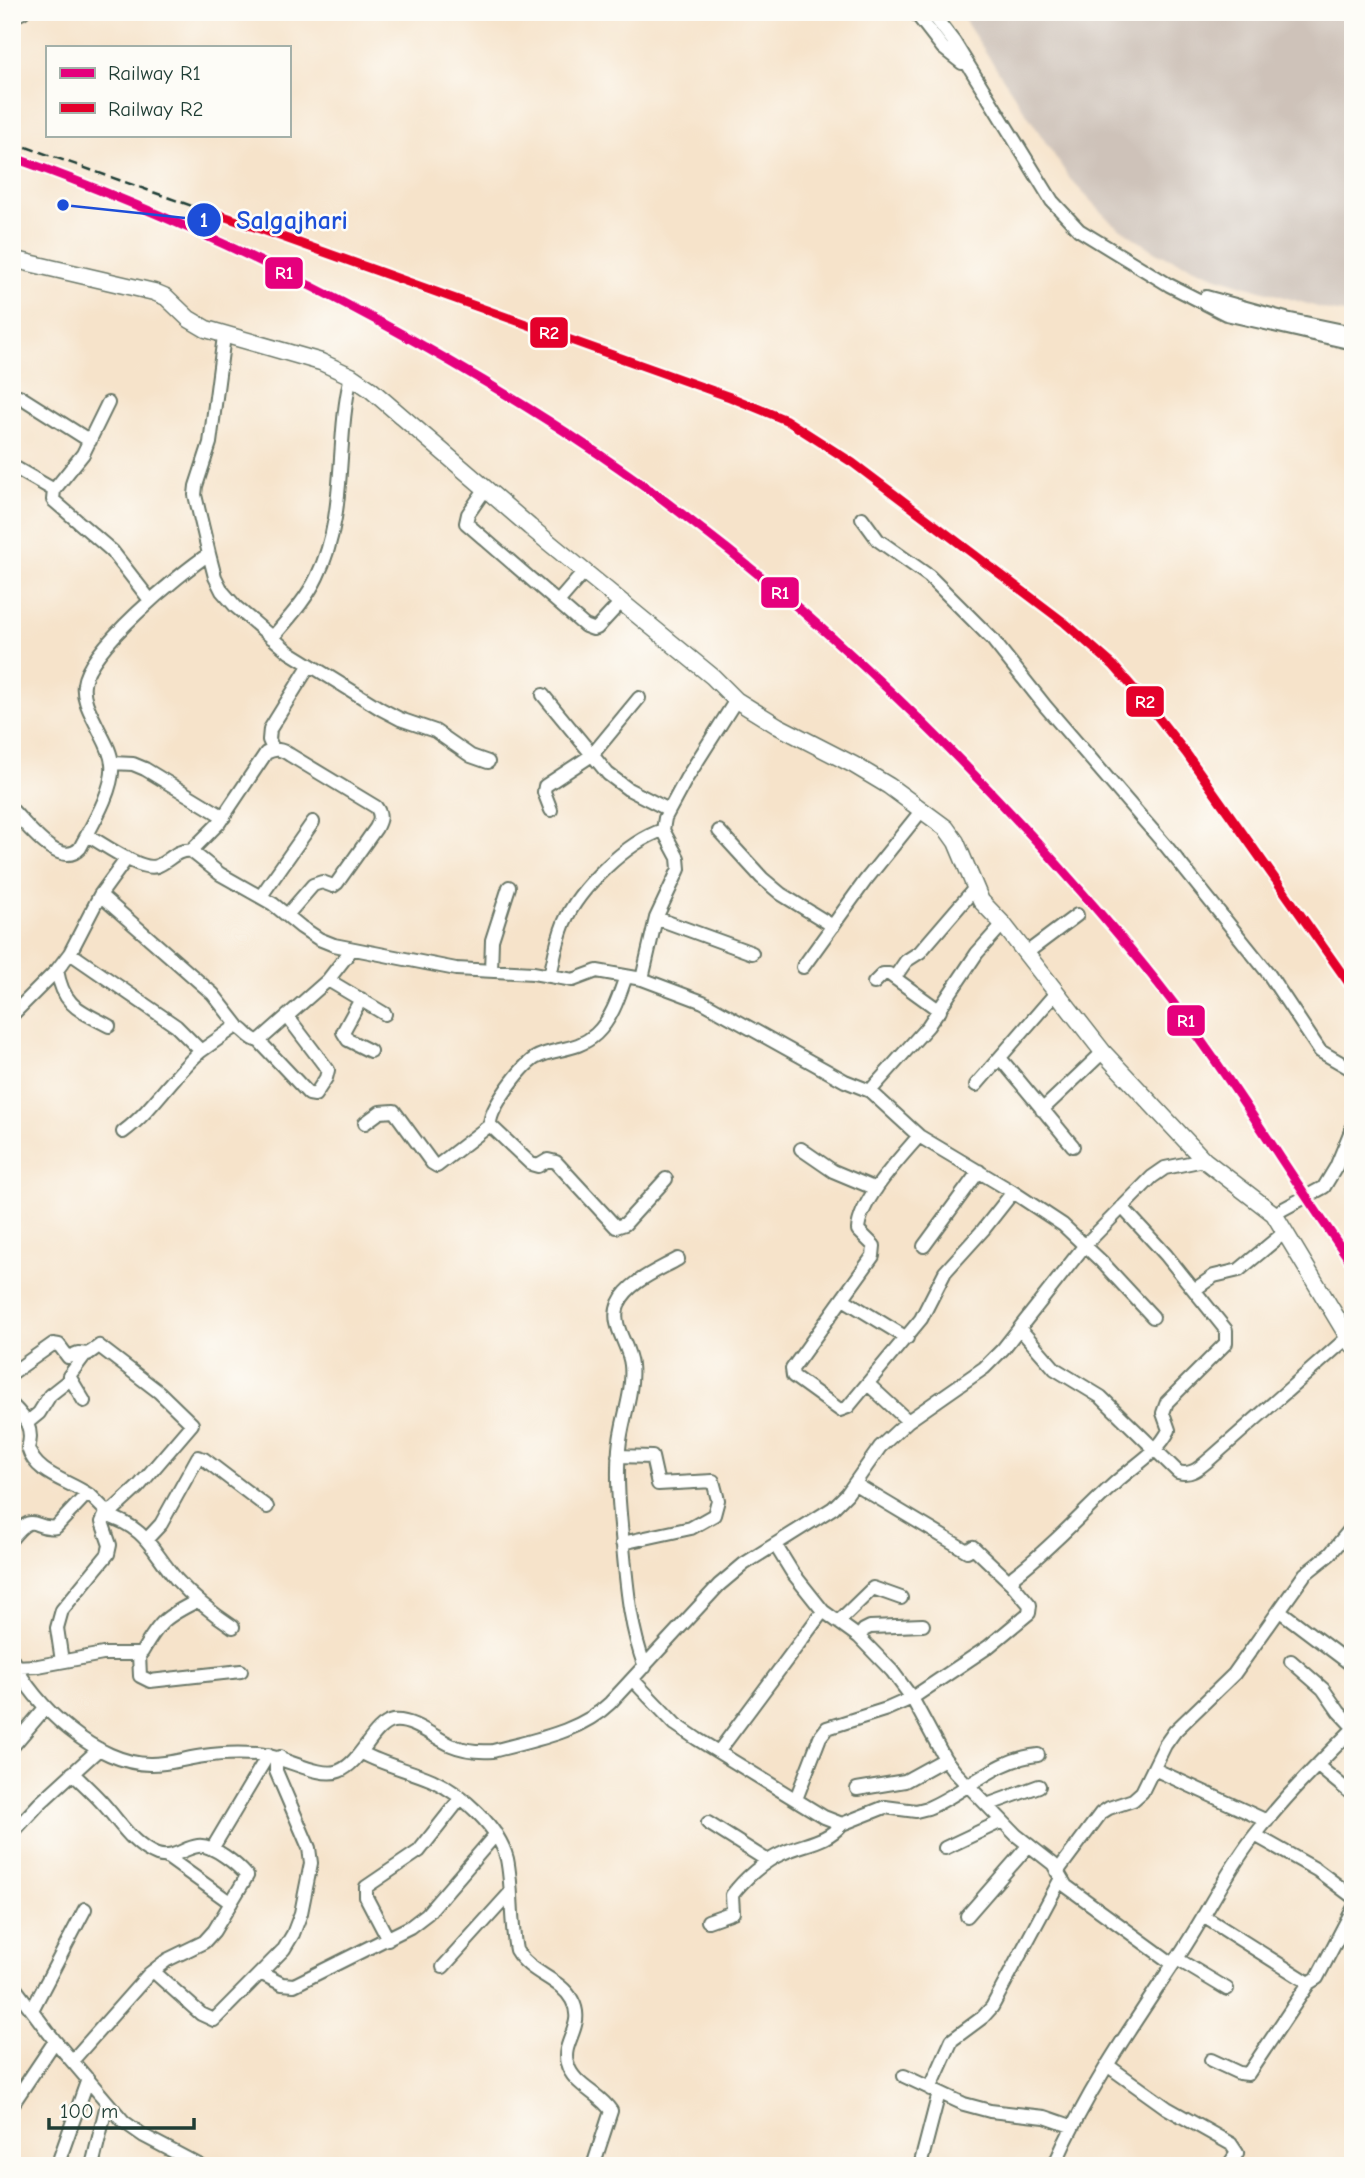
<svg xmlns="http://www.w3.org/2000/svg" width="1365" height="2178" font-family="'Comic Neue',sans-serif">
  <rect width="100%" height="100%" fill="#fdfcf7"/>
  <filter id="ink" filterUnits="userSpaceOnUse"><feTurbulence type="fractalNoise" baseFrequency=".0143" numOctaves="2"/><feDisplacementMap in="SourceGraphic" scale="14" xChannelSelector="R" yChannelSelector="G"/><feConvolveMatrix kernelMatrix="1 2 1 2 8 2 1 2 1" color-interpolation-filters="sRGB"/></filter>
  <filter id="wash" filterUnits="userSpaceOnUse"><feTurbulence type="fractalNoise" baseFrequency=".00686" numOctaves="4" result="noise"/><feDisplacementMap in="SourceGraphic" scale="28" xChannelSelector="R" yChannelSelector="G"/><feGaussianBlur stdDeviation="1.57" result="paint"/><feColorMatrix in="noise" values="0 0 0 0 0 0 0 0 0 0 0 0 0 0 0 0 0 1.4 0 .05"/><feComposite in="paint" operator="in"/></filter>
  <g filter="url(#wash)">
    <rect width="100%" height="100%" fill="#f6e3ca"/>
    <!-- industrial -->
    <path fill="#cec2b9" d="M959,12H1353V314L1331,311L1217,277L1155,252L1111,222L1070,179Z"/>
  </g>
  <g filter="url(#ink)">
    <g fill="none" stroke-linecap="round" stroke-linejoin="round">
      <defs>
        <path id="minor" d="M915,12L943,48L962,63
          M931,12L954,42L1052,201L1079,230L1169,285L1226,314L1353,343
          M12,17L23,12
          M1206,297L1286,319L1353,333
          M19,396L90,441
          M108,403L83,454L54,490L53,500L112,551L150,600
          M12,466L54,490
          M486,488L468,514L466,523L585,626L593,629L597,628L621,602
          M862,518L878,540L929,576L992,639L1046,707L1166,846L1268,973L1320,1051L1353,1070
          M209,554L215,577L222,591L236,607L289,652L381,709L400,719L435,731L471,756L488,762
          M558,602L584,572
          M272,638C288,619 306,600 317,577C348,513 335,443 351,376
          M543,695L608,774L628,789L669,810
          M736,700L686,779L665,818L663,830L678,858L679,869L656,918L642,979L703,1002L845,1081L870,1091L919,1136L1013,1192L1063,1225L1101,1261L1153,1317
          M273,749L269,740L270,729L309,666
          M112,763L133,764L145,769L224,817
          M12,810C27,825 60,870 80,848C91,827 115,788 112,764C111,750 102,737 96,724C90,712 82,698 84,684C88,649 179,574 209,554L195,495L196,486L210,443L224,336
          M551,810L544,792L545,786L592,755L639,698
          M719,831L762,878L781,894L833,926
          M87,835C102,843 141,872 157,866C170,861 176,849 191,851L220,874L273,904L301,927L319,939L334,945L456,969L533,973L573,980L597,971L642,979
          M191,851L219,823L266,753C276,748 281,749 290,755L376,807C382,815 380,820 376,828L337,883L333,886L322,882L313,885L287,915
          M100,895L213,994L238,1026
          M261,896L313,822
          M656,918L752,953
          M70,953L176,1026L201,1051L235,1027C245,1027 248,1040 259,1041L328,980L352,949
          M1025,954L1077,915
          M803,967L865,881L922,810
          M57,970C63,1006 79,1010 109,1026
          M491,971L492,940L509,887
          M550,976C554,958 557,940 564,923C579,888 627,842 663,830
          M626,976C619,996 612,1019 596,1034C576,1052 555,1047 535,1058C521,1067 489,1109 490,1125L531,1164L538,1166L548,1160L556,1162L616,1227L625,1224L666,1179
          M895,977L906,961L920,952L975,888
          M328,980L385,1014
          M874,983L883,974H889L940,1011
          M361,999L343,1032L348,1040L370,1051
          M12,1015L57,970L70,953L100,895L127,858
          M259,1041L309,1094L315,1095L326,1078L328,1070L287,1016
          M1000,1058L1073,1146
          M976,1085L1055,994
          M870,1091L928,1026L977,953L1003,924
          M1042,1110L1103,1052
          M365,1123L380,1112L394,1111L432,1163L437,1166L490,1125
          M123,1132C154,1109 172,1076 201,1051
          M919,1136C901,1157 859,1201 858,1230L874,1246L873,1256L792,1369L793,1376L840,1410L848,1407L921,1319L945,1272L983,1230L1013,1192
          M801,1149L833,1171L876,1189
          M1274,1214L1324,1187L1336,1167L1353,1126
          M924,1246L979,1171
          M1194,1290L1214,1276L1239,1270L1285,1232
          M843,1299L907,1338
          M1020,1329L1055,1369L1101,1397L1178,1472C1192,1476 1200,1467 1210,1459L1347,1338
          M12,1373L53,1344L59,1345L68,1357L78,1353L88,1354L99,1346L159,1392L192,1424L138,1487L112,1511L105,1510L92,1497L86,1495L56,1527C32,1531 36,1509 12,1538
          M868,1384L908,1421
          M84,1401L69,1376L84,1356
          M12,1405C26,1419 34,1429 28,1448C36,1475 68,1480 89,1495
          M28,1422L39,1413L50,1395L69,1380
          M618,1456L652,1457L658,1484L713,1481L718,1500L714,1515L691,1528L622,1543
          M855,1484L967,1551L973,1547L1012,1584
          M105,1515C148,1528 151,1550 177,1580C194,1599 212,1613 233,1627
          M147,1539L161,1524L198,1457L204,1459L267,1507
          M776,1546L792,1572L823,1611L859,1637L892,1671L912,1698L945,1759L955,1772L1016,1835L1053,1864L1066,1886L1173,1964
          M1280,1611L1353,1666
          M838,1622L873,1588L901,1598
          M859,1637L864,1630L870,1627L923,1625
          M139,1654L140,1676L150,1681L241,1671
          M12,1659C33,1706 98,1765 151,1764C169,1764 187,1758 204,1756C221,1753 240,1753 257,1754C282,1755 319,1779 339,1771C362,1762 372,1725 393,1721C412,1718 435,1738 451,1745C465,1751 478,1752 493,1751C533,1740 579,1733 610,1703L719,1585L744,1564L833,1508L847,1494L880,1447L908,1421L984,1368L1003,1349L1085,1245L1152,1177L1165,1168L1204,1160
          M62,1661L57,1628L62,1610L108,1554L110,1545L102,1522L107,1511
          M1291,1661L1323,1689L1339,1712L1353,1727
          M12,1667L38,1666L103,1654H139L142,1652C160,1621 165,1617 197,1601
          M645,1667C630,1627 627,1588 623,1546C620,1514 616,1482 619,1449C621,1421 634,1393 631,1365C629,1343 609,1325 619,1303C628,1282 659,1270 678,1259
          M632,1679L675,1724L697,1739L824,1817L842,1824L885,1807L916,1811L928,1808C966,1792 996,1759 1038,1755
          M12,1747L45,1708
          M719,1751L823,1611
          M362,1753C384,1765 409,1770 432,1780C462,1794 499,1827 507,1859C513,1889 510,1920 516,1950C530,1974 560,1978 572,2000C586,2025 561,2042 567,2063C573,2086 600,2093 611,2111L593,2166
          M1318,1766L1353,1795
          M1154,1769L1267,1821
          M72,1773C84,1784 96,1795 106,1807C121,1824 134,1846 157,1855C173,1860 183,1848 198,1846C213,1844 238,1865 247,1876L214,1931L204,1942L167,1960L149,1974L72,2061
          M857,1789L905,1781L945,1759
          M796,1799L820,1737L827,1728L887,1709L912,1698L988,1647L1029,1613L1030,1605L1012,1584L1014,1576C1051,1548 1081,1514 1115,1483C1133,1466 1158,1453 1169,1430L1163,1413L1167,1402L1226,1343V1330L1166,1255L1122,1207
          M987,1805L1039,1786
          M708,1823L768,1861
          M12,1833L39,1804L99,1749
          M1255,1835L1317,1870L1353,1897
          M945,1848L1002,1821
          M212,1849L268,1755
          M167,1857L231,1903
          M1057,1872L1101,1813L1109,1808L1133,1800L1142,1792L1165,1745L1175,1731L1234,1674L1305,1574L1330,1554L1353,1526
          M967,1916L1029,1845
          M1203,1916L1309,1983L1317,1978L1353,1909
          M708,1921L733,1912L732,1895C744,1879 764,1861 783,1853C804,1843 826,1843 842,1824
          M388,1939L366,1897V1887L419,1851L460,1799
          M1177,1959L1227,1989
          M443,1967L510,1893
          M153,1971L201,2014L214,2020L284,1949L293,1934L301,1913L311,1863L309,1848L276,1771V1763L280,1757
          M262,1974L282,1984L294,1985L410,1927L427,1914L496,1834
          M12,1984L55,2041L124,2122L144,2136L201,2166
          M32,2010L85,1909
          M1211,2060L1239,2073L1248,2074L1309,1983
          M1107,2065L1167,2108L1231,2144L1237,2153L1228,2166
          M904,2076L964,2104L990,2111L1045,2117L1071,2126
          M930,2089L952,2040L983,2017L992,2007L1060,1880
          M12,2105L55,2041
          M57,2166L88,2079
          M92,2166L107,2104
          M920,2166L939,2093
          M1054,2166C1086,2092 1131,2027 1176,1960C1203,1921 1223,1877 1252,1839C1282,1800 1318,1764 1353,1729"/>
        <path id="major" d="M12,259L154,292L166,297L189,319L206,329L321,362L351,376L370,389L530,527L713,677L736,700L778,726L854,765L889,786L946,828L956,842L981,901L1003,924L1103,1052L1204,1160L1274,1214L1353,1345"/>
      </defs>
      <!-- minor casing -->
      <use href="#minor" stroke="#6a7768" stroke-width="16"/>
      <!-- major casing -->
      <use href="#major" stroke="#6a7768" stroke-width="19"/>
      <!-- minor -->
      <use href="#minor" stroke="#fff" stroke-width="12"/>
      <!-- major -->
      <use href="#major" stroke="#fff" stroke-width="16"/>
      <!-- rail -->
      <path stroke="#1f3d34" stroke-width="2.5" stroke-dasharray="10 5" stroke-linecap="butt" d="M12,142L730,397L786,420L853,463L1065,623L1113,665L1150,707L1186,753L1353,989"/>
      <defs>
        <path id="rail-1" d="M12,157C139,202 260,258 378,321C485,379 590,443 686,517C814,614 931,725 1039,844C1084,894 1130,946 1171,1000C1236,1085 1291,1177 1353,1265"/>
        <path id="rail-2" d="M215,213L730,397L786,420L853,463L1065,623L1113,665L1150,707L1186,753L1353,989"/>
      </defs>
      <!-- rail-1 casing -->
      <use href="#rail-1" stroke="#fdfcf7" stroke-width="14"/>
      <!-- rail-2 casing -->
      <use href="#rail-2" stroke="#fdfcf7" stroke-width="14"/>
      <!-- rail-1 -->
      <use href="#rail-1" stroke="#e5007d" stroke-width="9"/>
      <!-- rail-2 -->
      <use href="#rail-2" stroke="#e4002b" stroke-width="9"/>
    </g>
  </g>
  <!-- callouts -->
  <path fill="none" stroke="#1d4ed8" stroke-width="2.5" d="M63 205L204 220"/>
  <g fill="#1d4ed8" stroke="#fdfcf7" stroke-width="2.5">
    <circle cx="63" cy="205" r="7"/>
    <circle cx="204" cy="220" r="18"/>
  </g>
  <g font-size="21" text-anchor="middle" font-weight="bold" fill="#fff">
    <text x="204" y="227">1</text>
  </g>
  <g font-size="26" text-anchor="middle" font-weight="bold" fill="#1d4ed8" stroke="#fdfcf7" stroke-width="5" stroke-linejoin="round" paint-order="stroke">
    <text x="292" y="229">Salgajhari</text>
  </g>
  <g stroke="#fdfcf7" stroke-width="2.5">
    <rect x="264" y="256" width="40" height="34" rx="7" fill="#e5007d"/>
    <rect x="529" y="316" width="40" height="33" rx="7" fill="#e4002b"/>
    <rect x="760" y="576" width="40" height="33" rx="7" fill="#e5007d"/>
    <rect x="1125" y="685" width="40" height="33" rx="7" fill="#e4002b"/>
    <rect x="1166" y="1004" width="40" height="33" rx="7" fill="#e5007d"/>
  </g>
  <g font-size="19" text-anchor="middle" font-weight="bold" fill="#fff">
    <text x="284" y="279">R1</text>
    <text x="549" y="339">R2</text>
    <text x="780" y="599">R1</text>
    <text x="1145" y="708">R2</text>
    <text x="1186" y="1027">R1</text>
  </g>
  <!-- margin -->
  <rect width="1365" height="2178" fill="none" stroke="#fdfcf7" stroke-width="42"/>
  <!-- legend -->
  <rect x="46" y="46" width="245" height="91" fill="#fdfcf7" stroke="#a4b0a9" stroke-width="2"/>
  <rect x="60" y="68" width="35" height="10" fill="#e5007d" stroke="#a4b0a9" stroke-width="2"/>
  <text x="108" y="80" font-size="21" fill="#1f3d34">Railway R1</text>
  <rect x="60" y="103" width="35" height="10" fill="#e4002b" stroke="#a4b0a9" stroke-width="2"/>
  <text x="108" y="116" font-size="21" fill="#1f3d34">Railway R2</text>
  <!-- scale -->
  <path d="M49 2118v10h145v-10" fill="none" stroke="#1f3d34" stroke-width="3.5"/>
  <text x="60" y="2118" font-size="21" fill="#1f3d34" stroke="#fdfcf7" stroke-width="5" paint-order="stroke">100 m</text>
</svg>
